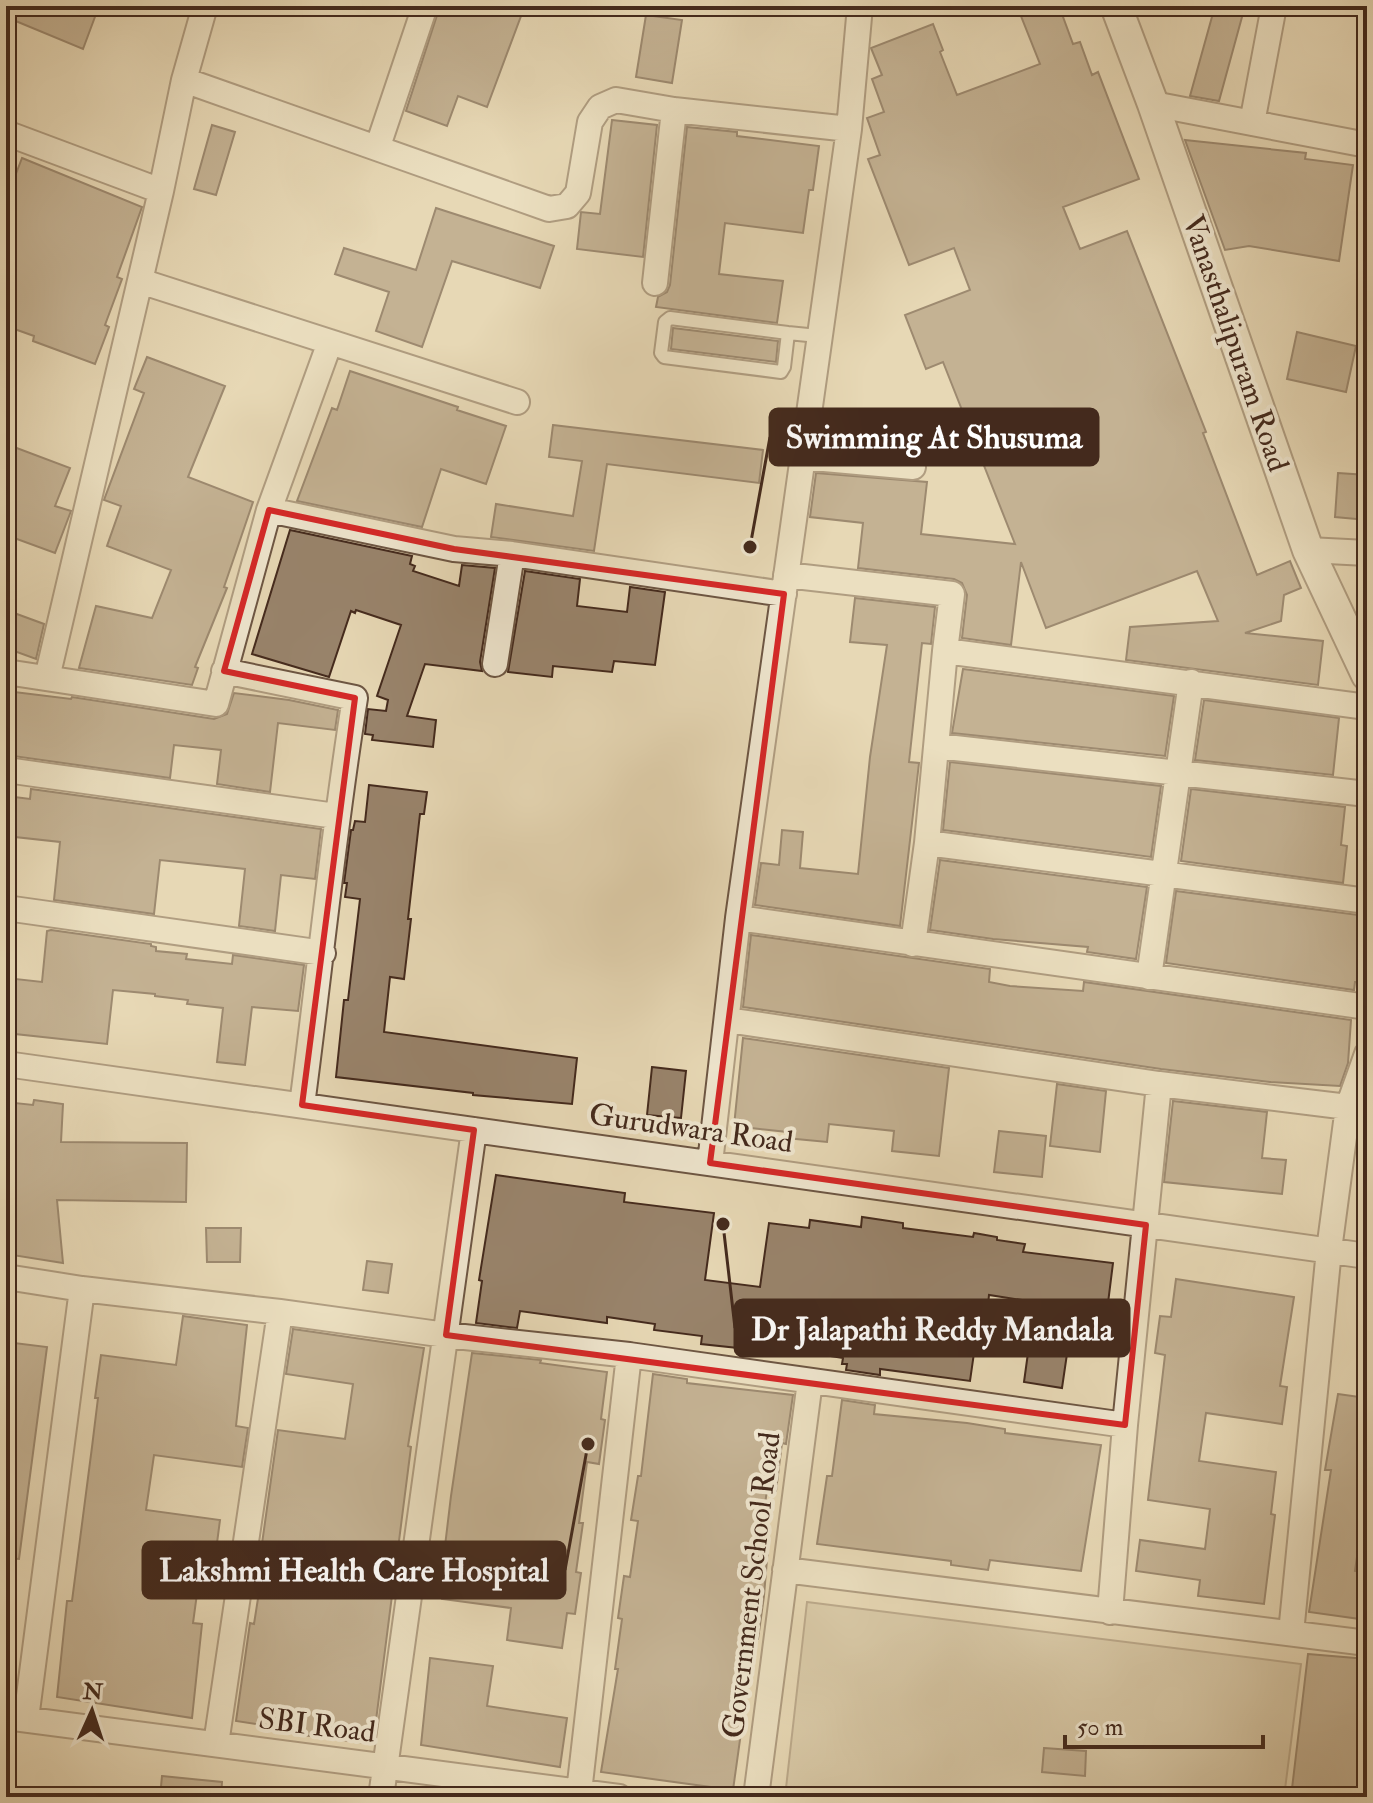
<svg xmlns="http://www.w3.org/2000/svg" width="1373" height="1803" font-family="'IM FELL Double Pica',serif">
  <rect width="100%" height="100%" fill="#e7d8b5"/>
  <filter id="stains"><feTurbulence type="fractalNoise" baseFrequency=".0025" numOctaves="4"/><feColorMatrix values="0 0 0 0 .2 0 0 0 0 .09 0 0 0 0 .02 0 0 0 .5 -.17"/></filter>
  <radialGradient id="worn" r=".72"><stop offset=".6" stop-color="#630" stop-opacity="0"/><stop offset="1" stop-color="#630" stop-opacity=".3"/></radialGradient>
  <!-- green -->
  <path fill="#cbba9b" stroke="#88725c" stroke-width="2" d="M807,1602L1301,1664L1284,1797H785Z"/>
  <!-- building -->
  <path fill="#99846c" stroke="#442a1d" stroke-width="2" d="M6,6H99L83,49L6,17Z
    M440,6H519L516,14L521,16L487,107L458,96L447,126L406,111Z
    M1017,6H1059L1073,44L1080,42L1092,75L1098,72L1139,179L1063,207L1080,249L1127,231L1206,432L1203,433L1257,575L1290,561L1301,588L1284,595L1281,621L1245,633L1323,641L1318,685L1126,660L1130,627L1218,621L1197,571L1046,628L1021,562L1011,645L962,638L967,595L962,583L954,579L858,568L863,523L810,517L816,473L927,482L921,534L1015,544L943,362L926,369L905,315L970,290L954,248L909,265L868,159L880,155L867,118L884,112L872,79L882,75L871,48L933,24L943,50L940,52L957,95L1040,64Z
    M1215,6H1245L1219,101L1190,96Z
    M646,15L682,20L672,83L636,77Z
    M612,120L657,125L643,257L577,249L581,212L600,214Z
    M212,125L235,132L216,195L194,189Z
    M687,127L737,132V136L819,146L813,190H809L803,233L725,223L719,274L783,281L777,323L656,307L658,297L667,292L670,285Z
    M1185,140L1306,153L1305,159L1353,165L1339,261L1249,246L1225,250Z
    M22,158L142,207L117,277L122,279L105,325L109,327L95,364L33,341L34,336L6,326V200Z
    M436,208L554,246L540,288L452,261L422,347L376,331L389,292L335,274L344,248L416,270Z
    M673,328L778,341L776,362L671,349Z
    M1297,332L1356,346L1346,392L1287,379Z
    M147,357L225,386L188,477L253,502L224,587L227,588L195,667L198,668L192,685L79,668L96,606L152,618L171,570L107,546L121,506L104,500L144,393L134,389Z
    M350,371L458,407L457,410L506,426L486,484L441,469L422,527L297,501L332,408L337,410Z
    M553,425L763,450L759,483L607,464L594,551L491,537L496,504L573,516L582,461L549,457Z
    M6,444L70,468L55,506L71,511L55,553L6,535Z
    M1338,473L1367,475V520L1335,517Z
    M290,530L412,556L410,564L415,566L413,571L459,586L462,565L495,568L480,662L482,671L425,664L407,716L436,720L433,747L372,740L373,735L365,734L368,709L386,711L388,700L377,696L401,625L356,610L355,613L351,611L329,677L252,654Z
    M525,571L580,579L577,606L627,612L630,587L665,592L655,665L614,661L612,672L553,666L552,677L508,672Z
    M855,598L935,607L931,644L922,643L909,762L919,763L900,926L755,905L761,863L779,865L782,830L803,832L800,868L858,874L870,757L887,645L850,642Z
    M6,610L44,624L36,659L6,648Z
    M963,669L1174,696L1165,756L952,733Z
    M6,691L71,699L72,697L214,719L227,714L234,693L289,700L338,710L335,730L278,723L270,792L217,784L221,750L174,745L170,778L6,755Z
    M1204,700L1339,718L1333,775L1195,760Z
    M950,762L1161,786L1151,857L943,830Z
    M369,785L427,792L424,814H420L408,919H411L404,979L390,977L384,1032L577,1058L572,1104L473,1095V1093L336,1077L344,1000H348L360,899L345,897L347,883H344L351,830H353L355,821L365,822Z
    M31,789L321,829L315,879L281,875L275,931L239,926L245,869L160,860L154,914L54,900L60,842L6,836V796L30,799Z
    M1191,789L1345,807L1341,845L1347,846L1343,883L1181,861Z
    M940,860L1147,887L1136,959L1087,952L1088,947L993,939L930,930Z
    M1176,891L1366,916L1359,982H1355L1354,990L1166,963Z
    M51,930L151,944V946L156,947V951L187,954L186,959L232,964L233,955L304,965L298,1011L252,1007L245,1065L217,1062L223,1008L187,1004L188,1000L155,996V994L113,990L107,1044L6,1033L7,978L42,982L47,931Z
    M751,935L990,969L989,982L1010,986L1083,991L1084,982L1351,1020L1348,1063L1340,1086L1270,1082L1161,1069L743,1007Z
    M743,1038L949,1068L939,1156L892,1151L894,1131L829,1124L827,1142L786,1138L787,1132L734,1126Z
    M652,1067L686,1071L681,1118L647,1115Z
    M1057,1084L1106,1091L1100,1152L1050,1146Z
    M34,1100L63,1104L61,1142L187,1143L186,1202L57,1200L63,1263L6,1254V1102L33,1105Z
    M1173,1101L1267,1112L1262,1158L1286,1160L1282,1194L1164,1182Z
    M999,1131L1046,1136L1042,1177L994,1172Z
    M496,1175L625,1193L624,1202L714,1213L705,1280L760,1287L769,1223L809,1228L810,1220L861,1227L862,1217L903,1223V1228L973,1237L974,1233L997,1237V1240L1025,1244L1023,1252L1113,1263L1107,1311L1074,1306L1062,1388L1024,1382L1035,1302L989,1295L988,1305L981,1304L970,1381L880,1369V1375L846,1370L847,1364H842L843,1358L787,1349L786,1353L701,1344L702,1336L654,1330L655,1324L607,1317V1323L520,1311L517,1328L476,1323L482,1281L479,1280Z
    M206,1228H241L240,1262H207Z
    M367,1261L392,1264L388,1293L363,1290Z
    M1176,1279L1294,1297L1280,1386L1287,1387L1282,1424L1206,1413L1199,1461L1276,1472L1271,1514L1275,1515L1264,1604L1198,1596L1200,1580L1136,1571L1140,1540L1205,1549L1210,1509L1148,1500L1165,1355L1155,1353L1160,1316L1171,1317Z
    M183,1316L247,1325L236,1426L248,1428L242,1467L154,1455L146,1510L220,1520L214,1566L201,1564L193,1623L202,1624L192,1718L57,1697L67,1601H72L92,1447L98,1398H95L101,1355L176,1365Z
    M293,1329L424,1348L408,1446L411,1447L373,1744L303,1735V1731L236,1721L250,1623L254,1624L262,1573L258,1572L278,1430L345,1439L353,1384L286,1374Z
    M6,1342L47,1347L19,1559L6,1558Z
    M472,1353L541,1360L540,1363L607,1372L601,1419L605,1420L599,1464L587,1462L579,1523H583L576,1572L581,1573L575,1614L567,1613L562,1648L507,1640L511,1608L442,1599L449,1547L445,1546L451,1496Z
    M653,1374L687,1379V1383L793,1395L786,1444L782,1443L776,1491L767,1490L759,1546L768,1547L764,1596L758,1639L746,1638L736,1703L745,1704L733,1790L601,1772L618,1669H615L622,1619L618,1618L624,1576L630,1577L638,1521L631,1520L638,1476H641Z
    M1338,1394L1367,1398V1486L1355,1571L1367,1573V1620L1309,1612L1331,1470H1325Z
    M842,1400L875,1405L874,1414L967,1423L1005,1429V1433L1101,1445L1081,1571L990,1560L988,1570L951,1565V1561L817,1544L827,1476H832Z
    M1308,1654L1367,1659V1797H1291Z
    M430,1658L493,1666L487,1706L567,1718L560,1767L421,1745Z
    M1044,1748L1086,1751L1085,1776L1042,1772Z
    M162,1776L222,1782L221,1797H160Z"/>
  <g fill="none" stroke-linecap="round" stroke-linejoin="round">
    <defs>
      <path id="service" d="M788,333L784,367L781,372L664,357L661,353L665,322L670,318L788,333L818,336"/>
      <path id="minor" d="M184,80L549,209L567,206L578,193L590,122L600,107L616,100L674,110L849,129
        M1153,104L1367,145
        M1252,123L1274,6
        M6,133L161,191
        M378,146L425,6
        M140,281L517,402
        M655,283L674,110
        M802,457L913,467
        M269,510L454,549L512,554L784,594
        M1308,550L1367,553
        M786,575L952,594L945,651
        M495,664L512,554
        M224,671L355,698C333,833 320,970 302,1105
        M6,672L216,704L269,510L330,342
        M47,678L161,191L184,80L205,6
        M937,746L1367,794
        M6,770L336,816
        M927,843L1367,901
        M6,908L323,953
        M738,918L1367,1007
        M913,944L927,843L945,651L1367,707
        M1149,977L1191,682
        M727,1020L1159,1084L1348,1107
        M6,1064L1367,1256
        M710,1163L738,918L849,129L860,6
        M6,1277L82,1289L280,1312L446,1335L629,1355L1125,1425
        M785,1570L1367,1643
        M1110,1612L1125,1425L1159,1084
        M1291,1633L1329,1250L1348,1107L1367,1054
        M6,1717L619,1797
        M26,1719L82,1289
        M216,1744L280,1312
        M579,1792L629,1355
        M381,1797L474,1130
        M756,1797L810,1381"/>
      <path id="tertiary" d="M1116,6L1153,104L1308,550L1367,675"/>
    </defs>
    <!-- service casing -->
    <use href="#service" stroke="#6d5643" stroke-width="16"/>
    <!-- minor casing -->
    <use href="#minor" stroke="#6d5643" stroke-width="28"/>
    <!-- tertiary casing -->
    <use href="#tertiary" stroke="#6d5643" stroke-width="34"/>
    <!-- service -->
    <use href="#service" stroke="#efe6cf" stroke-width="12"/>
    <!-- minor -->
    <use href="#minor" stroke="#efe6cf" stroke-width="24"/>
    <!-- tertiary -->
    <use href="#tertiary" stroke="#efe6cf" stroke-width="30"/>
  </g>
  <!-- marked area -->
  <path d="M0 0H1373V1803H0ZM269,510L454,549L784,594L710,1163L1146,1225L1125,1425L446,1335L474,1130L302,1105L355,698L224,671Z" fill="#e7d8b5" fill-opacity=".55" fill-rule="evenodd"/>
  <path fill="none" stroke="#d62828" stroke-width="6" stroke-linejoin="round" d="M269,510L454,549L784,594L710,1163L1146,1225L1125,1425L446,1335L474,1130L302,1105L355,698L224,671Z"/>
  <g text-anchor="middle" stroke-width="8" stroke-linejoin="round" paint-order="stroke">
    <!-- street labels -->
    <g font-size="30" fill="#442a1d" stroke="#efe6cf">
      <text transform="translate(1236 343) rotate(71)" y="10">Vanasthalipuram Road</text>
      <text transform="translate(691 1128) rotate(8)" y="10">Gurudwara Road</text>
      <text transform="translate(751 1585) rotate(-83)" y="10">Government School Road</text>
      <text transform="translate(317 1725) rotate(7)" y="10">SBI Road</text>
    </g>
  </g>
  <!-- callouts -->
  <path fill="none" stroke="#442a1d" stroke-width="3" d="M750 547L770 437M723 1224L735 1328M588 1444L565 1570"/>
  <g fill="#442a1d" stroke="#efe6cf" stroke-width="3">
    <circle cx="750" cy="547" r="8"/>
    <circle cx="723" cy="1224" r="8"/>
    <circle cx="588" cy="1444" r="8"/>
  </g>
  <g fill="#442a1d" stroke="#442a1d" stroke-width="3">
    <rect x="770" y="409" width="328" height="56" rx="8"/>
    <rect x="735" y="1300" width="394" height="56" rx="8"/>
    <rect x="143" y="1542" width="422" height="56" rx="8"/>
  </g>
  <g font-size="32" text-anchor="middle" font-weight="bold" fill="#fff">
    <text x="934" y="448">Swimming At Shusuma</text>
    <text x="932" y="1340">Dr Jalapathi Reddy Mandala</text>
    <text x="354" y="1581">Lakshmi Health Care Hospital</text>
  </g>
  <!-- margin -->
  <rect width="1373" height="1803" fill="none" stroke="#e7d8b5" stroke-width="32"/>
  <rect x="8" y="8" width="1357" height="1787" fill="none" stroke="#442a1d" stroke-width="4"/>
  <rect x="16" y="16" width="1341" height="1771" fill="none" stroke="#442a1d" stroke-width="2"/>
  <!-- north arrow -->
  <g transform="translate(92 1711) rotate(3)" stroke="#efe6cf" stroke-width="6" paint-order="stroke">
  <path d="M0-6L14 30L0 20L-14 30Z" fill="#442a1d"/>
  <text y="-12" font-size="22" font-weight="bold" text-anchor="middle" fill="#442a1d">N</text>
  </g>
  <!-- scale -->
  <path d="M1065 1735v12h198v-12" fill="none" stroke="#442a1d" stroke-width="4"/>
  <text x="1077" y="1735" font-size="24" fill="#442a1d" stroke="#efe6cf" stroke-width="6" paint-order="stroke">50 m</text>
  <rect width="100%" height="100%" filter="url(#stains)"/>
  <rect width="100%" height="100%" fill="url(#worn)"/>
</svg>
